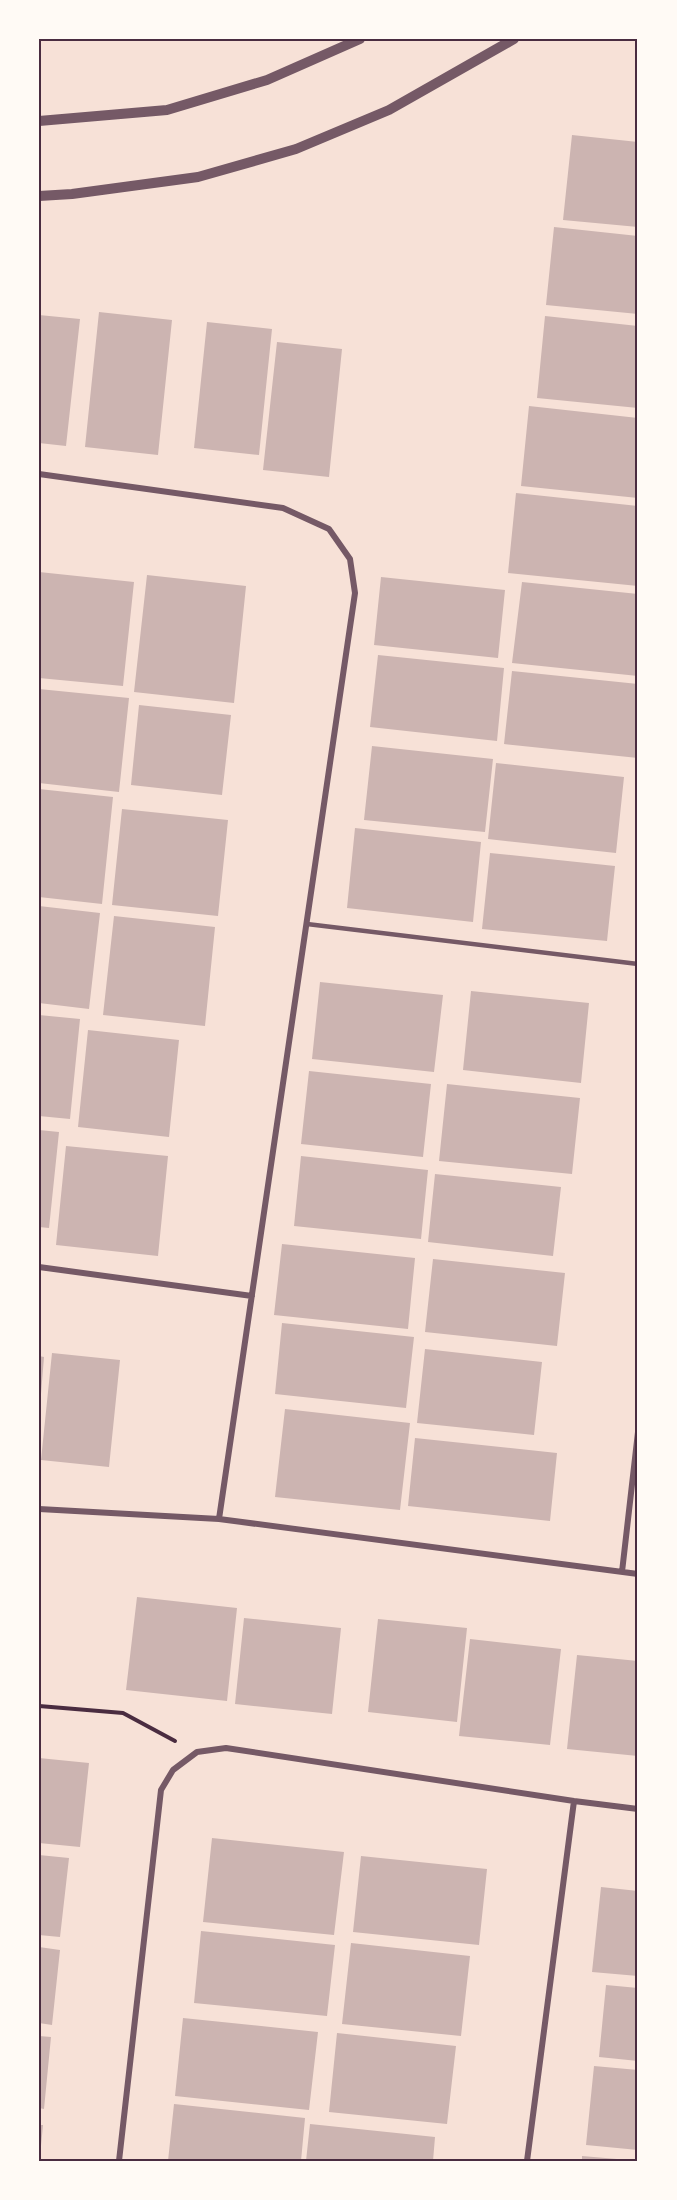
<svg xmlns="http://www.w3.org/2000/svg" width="677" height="2200" font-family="Ubuntu,sans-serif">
  <rect width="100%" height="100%" fill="#f7e1d7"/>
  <!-- building -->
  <path fill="#ccb4b1" d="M572,135L638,142V227L563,220Z
    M554,227L638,236V314L546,305Z
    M99,312L172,320L158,455L85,447Z
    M39,315L80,319L66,446L39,443Z
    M545,316L638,326V408L537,398Z
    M207,322L272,329L259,455L194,448Z
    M277,342L342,349L329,477L263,470Z
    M529,406L638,418V498L521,486Z
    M516,493L638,506V586L508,573Z
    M39,572L134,582L123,686L39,678Z
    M147,575L246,586L234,703L134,692Z
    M381,577L505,590L498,658L374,645Z
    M522,582L638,594V676L512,663Z
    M378,655L504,668L497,741L370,727Z
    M512,671L638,684V758L504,744Z
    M39,689L129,698L119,792L39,783Z
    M139,705L231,715L222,795L131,785Z
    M372,746L493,759L485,832L364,820Z
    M496,763L624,777L616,853L488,839Z
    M39,789L113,797L102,904L39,897Z
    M122,809L228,820L218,916L112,905Z
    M355,828L481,842L473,922L347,908Z
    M490,853L615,866L607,941L482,929Z
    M39,906L100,913L89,1009L39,1003Z
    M114,916L215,927L205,1026L103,1015Z
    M320,982L443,995L434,1072L312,1059Z
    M471,991L589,1003L581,1083L463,1070Z
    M39,1015L80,1019L70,1119L39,1116Z
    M88,1030L179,1040L169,1137L78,1127Z
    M309,1071L431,1084L423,1157L301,1144Z
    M447,1084L580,1098L572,1174L439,1161Z
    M39,1130L59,1132L49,1228L39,1227Z
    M66,1146L168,1156L158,1256L56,1245Z
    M301,1156L428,1170L421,1239L294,1226Z
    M435,1174L561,1187L553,1256L428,1242Z
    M282,1244L415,1258L408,1329L274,1315Z
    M433,1259L565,1273L557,1346L425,1332Z
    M282,1323L414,1337L406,1408L275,1394Z
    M425,1349L542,1362L534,1435L417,1423Z
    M52,1353L120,1360L109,1467L41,1460Z
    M39,1356L44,1357L41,1394L39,1393Z
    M285,1409L410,1423L400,1510L275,1497Z
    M415,1438L557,1453L550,1521L408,1506Z
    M137,1597L237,1608L227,1701L126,1690Z
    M244,1618L341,1628L332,1714L235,1704Z
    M378,1619L467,1628L457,1722L368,1712Z
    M470,1639L561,1649L550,1745L459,1736Z
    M577,1655L638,1661V1756L567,1749Z
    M39,1758L89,1763L80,1847L39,1843Z
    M212,1838L344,1852L334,1935L203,1922Z
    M39,1855L69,1858L60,1937L39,1935Z
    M361,1856L487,1869L479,1945L353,1932Z
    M601,1887L638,1891V1976L592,1972Z
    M201,1931L335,1945L327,2016L194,2003Z
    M351,1943L470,1956L461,2036L342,2024Z
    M39,1947L60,1950L52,2025L39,2023Z
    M606,1985L638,1988V2061L599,2057Z
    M183,2018L318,2032L309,2110L175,2096Z
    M337,2033L456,2046L447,2124L329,2112Z
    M39,2036L51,2037L44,2109L39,2108Z
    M594,2066L638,2070V2150L586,2145Z
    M174,2104L305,2118L301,2161H168Z
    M310,2124L435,2137L433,2161H306Z
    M39,2125H43L41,2146H39Z
    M582,2156L617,2159V2161H582Z"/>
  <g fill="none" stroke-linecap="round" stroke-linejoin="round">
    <!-- path -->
    <path stroke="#4a2c40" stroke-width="4" d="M39,1706L123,1713L175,1741"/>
    <!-- service -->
    <path stroke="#755966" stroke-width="4.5" d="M307,924L638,964"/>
    <!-- minor -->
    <path stroke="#755966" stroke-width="6" d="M39,474L283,508L329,529L350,559L355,593L219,1519
      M39,1267L252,1296
      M39,1509L219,1519L638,1574
      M622,1572L638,1432
      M119,2161L161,1790L173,1770L197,1752L226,1748L574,1801L638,1809
      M527,2161L574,1801"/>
    <!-- tertiary -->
    <path stroke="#755966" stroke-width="10" d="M39,121L167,110L267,80L360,39
      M39,196L72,194L198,177L296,149L389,110L514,39"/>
  </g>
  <!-- border -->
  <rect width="677" height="2200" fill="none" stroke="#fffaf5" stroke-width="81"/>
  <rect x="40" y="40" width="596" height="2120" fill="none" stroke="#4a2c40" stroke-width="2"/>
</svg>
